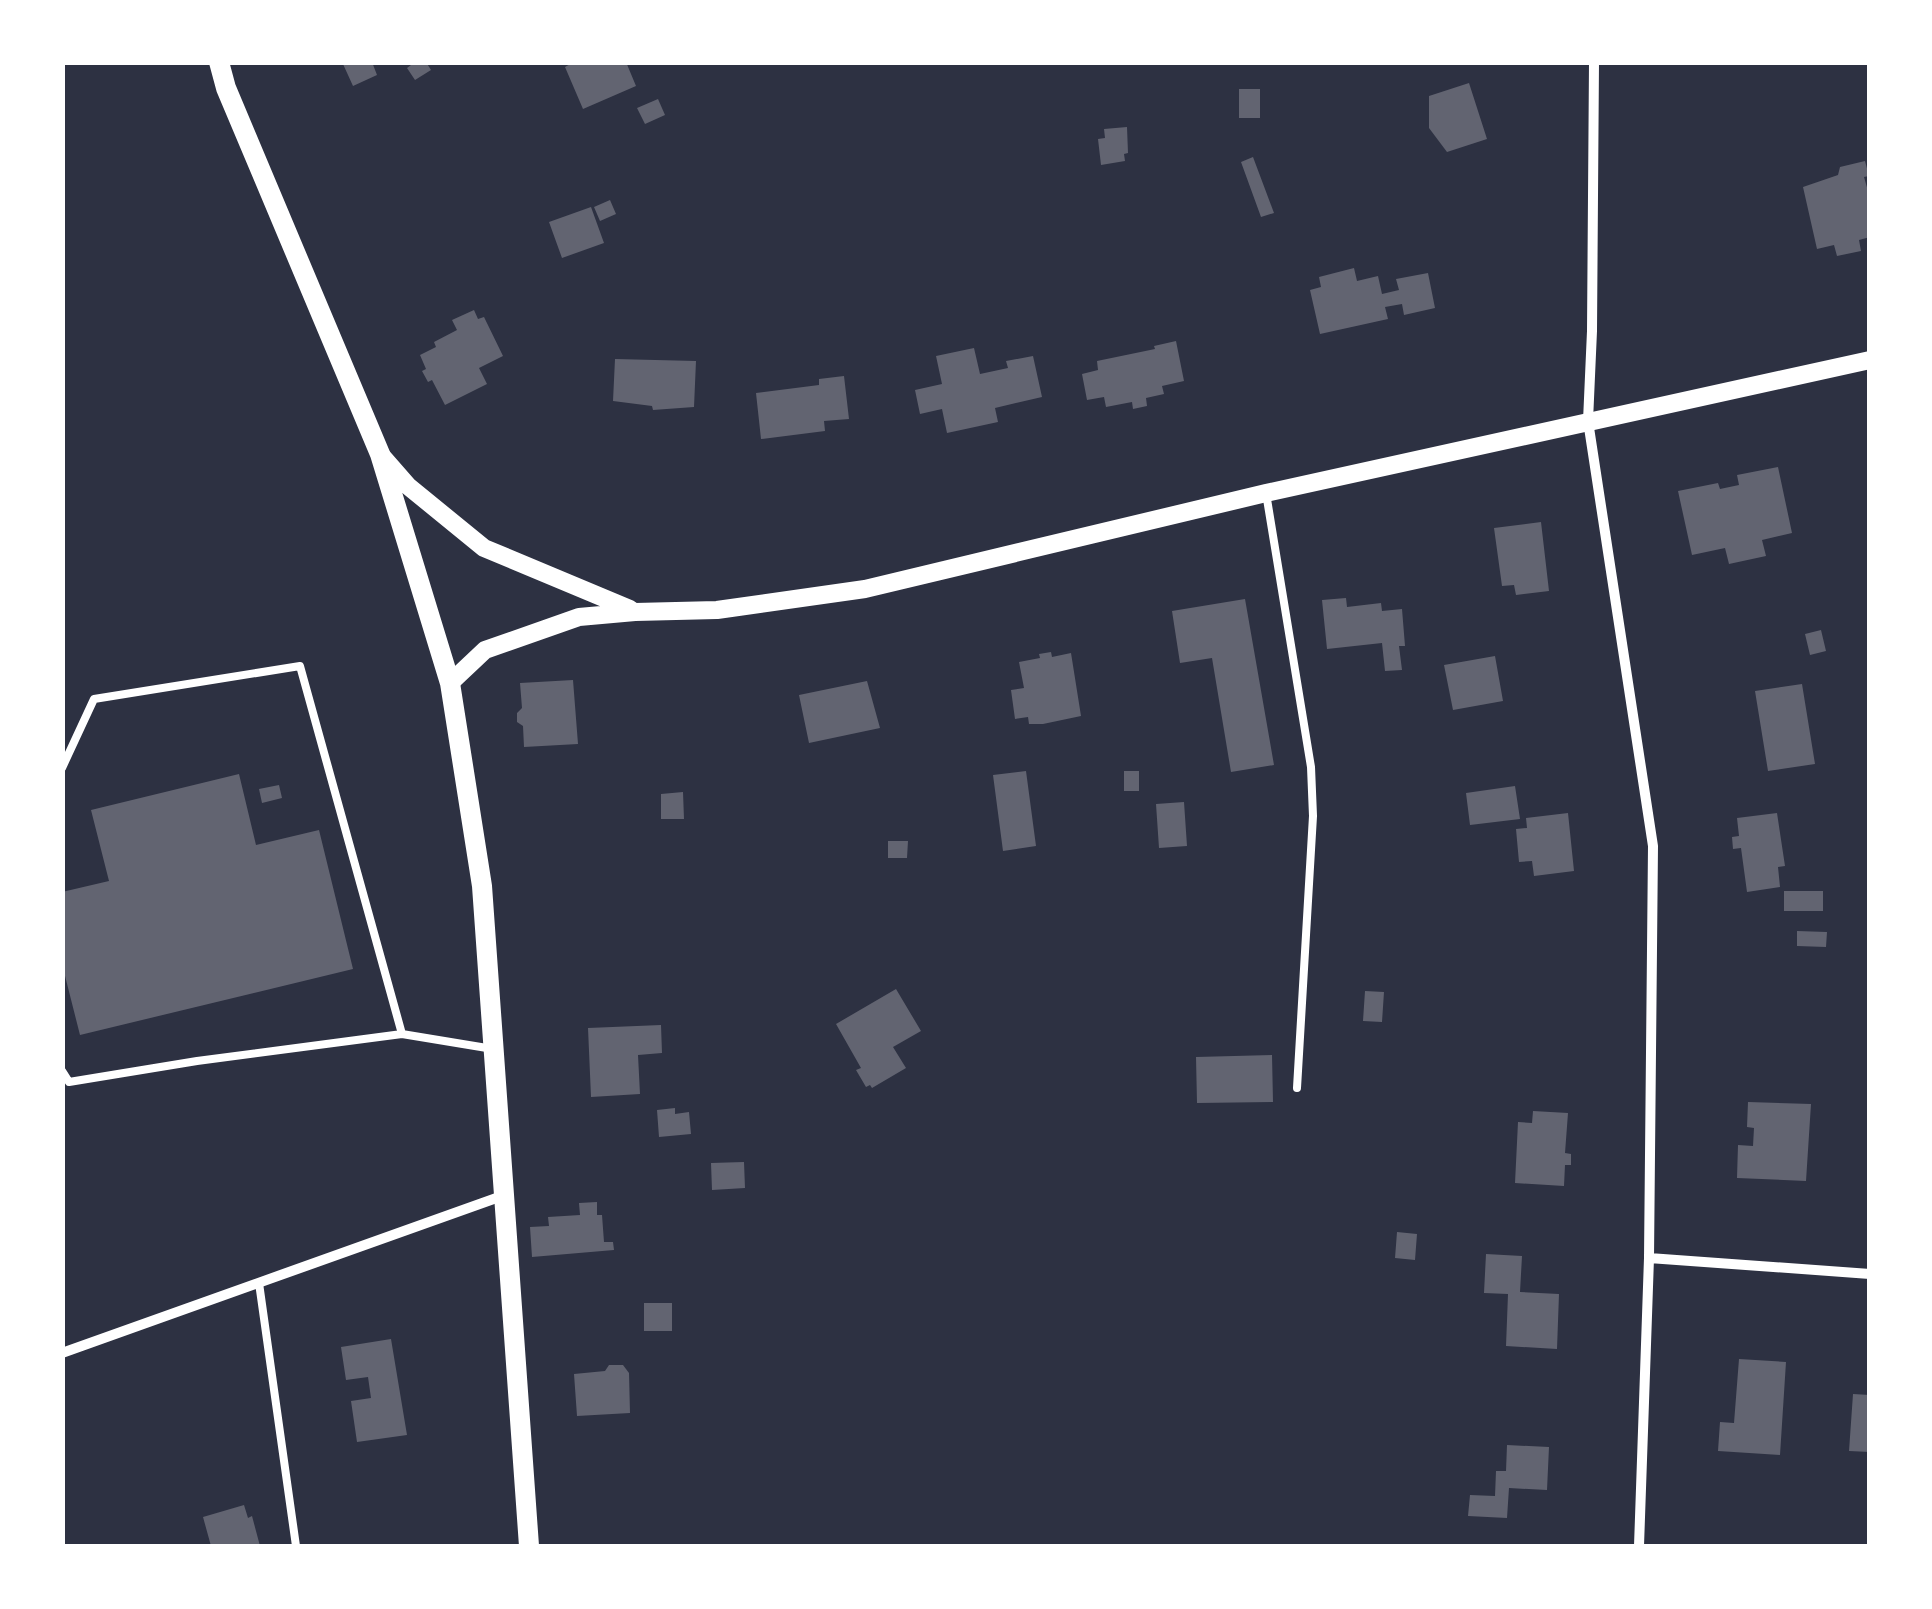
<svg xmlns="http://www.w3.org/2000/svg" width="1932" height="1609" font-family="'Space Grotesk',sans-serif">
  <rect width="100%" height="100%" fill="#2d3142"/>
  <!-- building -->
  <path fill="#626471" d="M348,62H372L377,75L353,86L343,64Z
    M415,62H426L431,70L415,80L407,68Z
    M574,62H626L636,86L583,109L565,67Z
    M1469,83L1487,139L1447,152L1429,128V96Z
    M1239,89H1260V118H1239Z
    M658,99L665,115L645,124L637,108Z
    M1127,127L1128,153L1124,154L1125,161L1101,165L1098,139L1105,138L1104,129Z
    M1253,157L1274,213L1261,217L1241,162Z
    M1865,161L1869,176L1864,177L1870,198V237L1859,240L1861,251L1837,256L1834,245L1817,249L1803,187L1838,175L1840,167Z
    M610,200L616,214L600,221L594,207Z
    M591,207L604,243L562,258L549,222Z
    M1354,268L1357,281L1378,276L1382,294L1399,290L1396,279L1428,273L1435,308L1404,315L1402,304L1385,307L1388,319L1320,334L1310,290L1321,287L1319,277Z
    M474,310L478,319L484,317L503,356L479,368L487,384L445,405L432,380L428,382L422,371L426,369L420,355L436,347L434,342L457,330L452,320Z
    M1176,341L1184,381L1162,386L1164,394L1146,398L1147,406L1133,409L1132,402L1106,407L1104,397L1087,400L1082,374L1098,370L1097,361L1155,349L1154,346Z
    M974,348L980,374L1008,368L1006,361L1033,356L1042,397L995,408L998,422L947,433L942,409L920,414L915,390L942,384L936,356Z
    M615,359L696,361L694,407L653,410L652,406L613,401Z
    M844,376L849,419L824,421L825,431L761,439L756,393L819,385V379Z
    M1778,467L1792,533L1762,540L1766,556L1729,564L1725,548L1692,555L1678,491L1718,483L1720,489L1739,485L1737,475Z
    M1541,522L1549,591L1516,595L1514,585L1502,586L1494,528Z
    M1346,598L1347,607L1381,603L1382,611L1402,609L1405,646H1399L1402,670L1385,671L1382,643L1327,649L1322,600Z
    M1245,599L1274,765L1231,772L1212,658L1180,663L1172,611Z
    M1821,630L1826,651L1810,655L1805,634Z
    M1051,652L1052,657L1071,653L1081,716L1043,724H1029L1028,717L1015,719L1011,690L1024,688L1019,662L1040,658L1039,654Z
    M1495,656L1503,701L1453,710L1444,665Z
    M573,680L578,744L524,747L523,726L517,722V713L522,708L520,683Z
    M867,681L880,728L809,743L799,695Z
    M1802,684L1815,764L1768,771L1755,691Z
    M1026,771L1036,846L1003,851L993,775Z
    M1124,771H1139V791H1124Z
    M239,774L256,845L319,830L353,969L80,1035L62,964V892L109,881L91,810Z
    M279,785L282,798L262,803L259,789Z
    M1515,786L1520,819L1470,825L1466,793Z
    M683,792L684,819H661V794Z
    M1184,802L1187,846L1159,848L1156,804Z
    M1568,813L1574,871L1534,876L1532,861L1519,862L1516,829L1527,828L1526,818Z
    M1777,813L1785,866L1778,867L1780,887L1747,892L1741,848L1733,849L1732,837L1739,836L1737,818Z
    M888,841H908L907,858H888Z
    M1784,891H1823V911H1784Z
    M1797,931L1827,932L1826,947L1797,946Z
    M896,989L921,1031L893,1047L906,1068L872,1088L870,1085L866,1087L856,1070L861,1068L836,1024Z
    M1365,991L1384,992L1382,1022L1363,1021Z
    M661,1025L662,1053L638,1055L640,1094L591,1097L588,1028Z
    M1272,1055L1273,1102L1197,1103L1196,1057Z
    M1748,1102L1811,1104L1806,1181L1737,1178L1738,1145L1753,1146L1754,1128L1747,1127Z
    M675,1108V1114L689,1112L691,1134L659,1137L657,1110Z
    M1533,1111L1568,1113L1565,1153L1571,1154V1165H1565L1564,1186L1515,1183L1518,1122L1532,1123Z
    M744,1162L745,1188L712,1190L711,1163Z
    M597,1202V1215H602L604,1242H613L614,1250L532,1257L530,1227L549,1226L548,1217L580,1215L579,1203Z
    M1397,1232L1417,1234L1415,1260L1395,1258Z
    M1486,1254L1522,1256L1520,1292L1559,1294L1557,1349L1506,1346L1508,1294L1484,1293Z
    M644,1303H672V1331H644Z
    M391,1339L407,1435L357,1442L351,1401L371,1398L368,1377L346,1380L341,1347Z
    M1739,1359L1786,1362L1780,1455L1718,1451L1720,1422L1734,1423Z
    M609,1365H623L629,1373L630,1413L577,1416L574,1374L605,1371Z
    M1853,1394L1870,1395V1452L1849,1451Z
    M1507,1445L1549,1447L1547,1490L1509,1488L1507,1518L1468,1516L1470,1495L1495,1496L1496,1471H1506Z
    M244,1505L248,1518L252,1516L260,1546H211L203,1517Z"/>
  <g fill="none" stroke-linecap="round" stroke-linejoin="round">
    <!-- service -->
    <path stroke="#fff" stroke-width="8" d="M1266,493L1311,767L1313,816L1297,1088
      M62,768L94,699L300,666L402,1034
      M62,1071L69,1082L197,1061L402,1034L493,1049
      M259,1283L296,1546"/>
    <!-- minor -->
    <path stroke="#fff" stroke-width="10" d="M1594,62L1592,331L1588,421L1653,846L1649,1258L1639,1546
      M1649,1258L1870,1274
      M62,1353L502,1196"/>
    <!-- tertiary -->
    <path stroke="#fff" stroke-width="18" d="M380,454L408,486L484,548L630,609
      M450,683L485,650L579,617L635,612L717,610L865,589L1266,493L1870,360"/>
    <!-- secondary -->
    <path stroke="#fff" stroke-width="20" d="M219,62L226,88L380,454L450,683L482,886L529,1546"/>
  </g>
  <!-- border -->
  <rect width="1932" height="1609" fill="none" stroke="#ffffff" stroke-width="130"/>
</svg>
